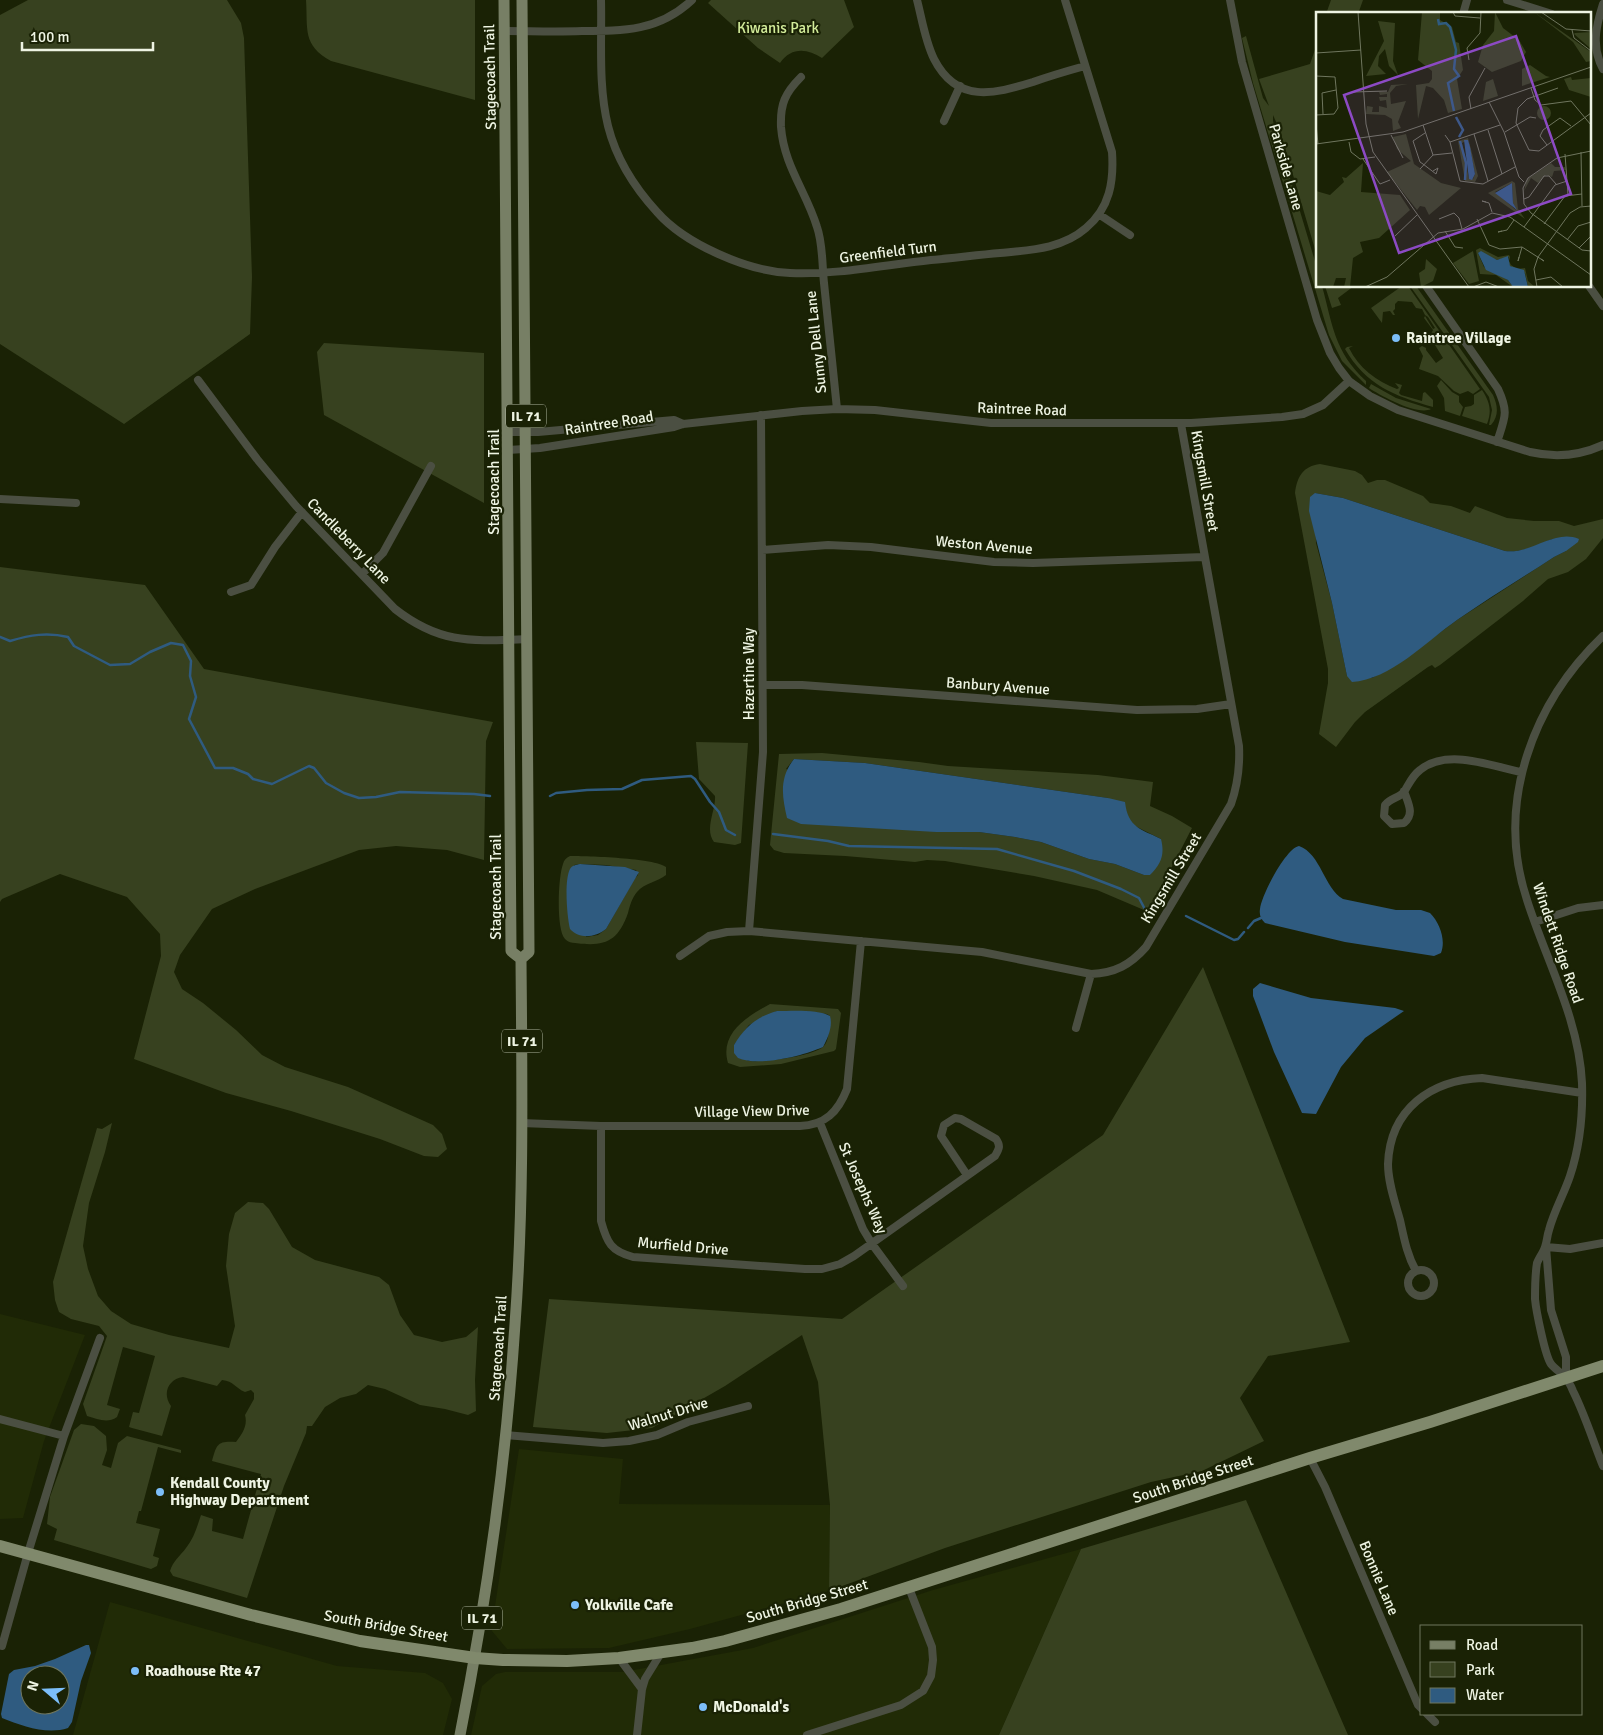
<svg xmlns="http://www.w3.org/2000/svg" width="1603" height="1735" font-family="Signika,sans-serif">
  <rect width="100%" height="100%" fill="#1a2205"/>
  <!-- built -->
  <path fill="#212b06" d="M0,1314L85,1335L44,1441L23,1518L0,1519Z
    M519,1449L623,1459L619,1504L830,1505L829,1591L690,1629L609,1648L507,1649L492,1631L493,1619Z
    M1081,1549L999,1735H471L482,1686L496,1674L505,1672H623L753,1648L933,1590Z
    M110,1602L337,1666L425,1673L443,1683L452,1699L443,1735H73Z"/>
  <!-- green -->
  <path fill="#37411f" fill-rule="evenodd" d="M28,0H227L241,23L244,38L252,277L250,334L124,424L0,344V15Z
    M306,0H475V100L331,61C302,45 308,29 306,0Z
    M711,0H844L854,27L822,58C807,48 791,47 780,63L758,48L708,3Z
    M1331,0H1363L1358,14H1326Z
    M1246,36L1263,98L1269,106L1259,79L1310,64L1317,44V256L1280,131L1273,115V121L1317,268V286H1322C1333,326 1334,351 1366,381V385L1342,361L1329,335L1253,83L1242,38Z
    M1325,286H1354L1338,298L1341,305L1332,308Z
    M1402,286H1408L1480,389L1473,394L1468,391L1460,394L1454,391L1438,376L1419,369L1423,356L1419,348L1422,346L1426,348V350L1436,363L1443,358L1435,345L1432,343V339L1434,338L1431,334L1433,330L1424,318L1425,316L1433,329L1435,328L1428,317L1425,315L1422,309L1416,308L1412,302L1398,301L1395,304V309L1393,311L1395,315H1393L1390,311L1383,312L1382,323L1371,308Z
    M1410,286H1416L1493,395C1498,406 1499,416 1491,425H1489L1492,410L1489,397Z
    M324,343L484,353V503L324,415L317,352Z
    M1353,346L1349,348C1359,368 1376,381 1397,389L1399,388L1395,383L1402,385L1399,393L1401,395L1422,401L1423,393L1425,392L1433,400V407C1394,396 1366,385 1345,349L1347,347Z
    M1441,380L1452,392L1459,396V402L1463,407L1460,416L1445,411L1444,398L1437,386Z
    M1371,384L1396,398L1431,409C1418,416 1381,396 1369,388Z
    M1482,390C1490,402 1492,411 1487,424L1462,416L1465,407L1471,406L1474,404V395Z
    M1320,464L1355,471L1362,475L1368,483L1377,480H1385L1423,496L1430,503L1451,506L1470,513L1475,506L1507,518L1534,521H1559L1574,526L1603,519V538L1586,559L1568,572L1548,579L1523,601L1440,665L1435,668L1432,665L1428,667L1365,712L1355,722L1336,747L1319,734L1328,683V669L1295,493C1297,477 1303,466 1320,464ZM1315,493L1343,498L1505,551C1522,553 1537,546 1552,539L1566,551L1554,557L1457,620L1399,663L1372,678L1347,676L1332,603L1316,543Z
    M0,567L145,585L204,669L493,722L486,741L484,860L447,850L396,846L359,850L255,889L212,909L180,955L174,972L182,989L203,1003L236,1030L262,1055L285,1067L348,1087L433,1125L442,1134L447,1149L438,1157L424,1156L380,1139L291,1111L226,1093L134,1059L161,956L160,934L127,897L60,874L2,899L0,902Z
    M696,742L748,743L741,843L735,845L714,842C704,829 716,810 715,796L699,779Z
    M822,753L919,762L948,766L1098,775L1153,782L1150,806L1172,816L1192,828L1159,892L1151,913L1097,890L1034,876L945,861L927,860L915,862L845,856L784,853L774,850L770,845L779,754ZM794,759L865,763L1108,798L1126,814L1133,825L1161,839L1150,875H1144L1115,864L1089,859L1041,842L1015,837L979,832H936L786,769Z
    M570,856C587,856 655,858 666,867V875C658,882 644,883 637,892C632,898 630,905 628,913C618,942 604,947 575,943C572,943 568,942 565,939C556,930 558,877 563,864C564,860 566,858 570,856ZM580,864L606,865L636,870L638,875L635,878L606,929L598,935L586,937L574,865Z
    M1203,967L1350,1342L1268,1356L1240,1398L1264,1441L1202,1471L1151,1482L945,1548L829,1591L830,1505L818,1382L802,1335L725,1386L652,1428L607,1433L533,1427L549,1299L842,1319L1103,1135Z
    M770,1004L838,1009L841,1013L836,1049L834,1051L781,1064L740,1067L728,1063C719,1033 748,1016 770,1004ZM777,1011H800L827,1014L830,1016C829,1025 830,1041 823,1047C810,1057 764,1062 748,1061L734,1045L749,1025Z
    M112,1123L105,1152L89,1203L83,1246L88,1269L98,1296L111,1311L131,1324L169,1335L229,1348L235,1326L226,1266L229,1234L235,1213L248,1202L263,1203L269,1209L292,1247L315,1260L379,1277L389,1285L400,1315L414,1335L442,1342L466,1337L478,1327L475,1380L476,1411L468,1415L445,1409L420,1405L385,1389L368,1385L356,1394L340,1398L325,1407L312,1426H307L306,1433L284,1486L247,1598L173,1576L170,1571C173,1561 180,1556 186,1548C194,1538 197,1527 201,1515L213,1519L212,1531L243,1539L261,1474L212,1461C217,1444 217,1441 236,1442C242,1434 248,1426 245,1415L254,1399V1393L251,1390L245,1392C235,1388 234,1381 222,1380L217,1386L183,1377C168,1379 162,1394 171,1406L162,1436L132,1428L129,1427L133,1412L139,1413L155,1356L123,1347L107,1405L120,1409L117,1417C107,1424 98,1419 87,1416L83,1404L107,1336L99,1326L71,1319L59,1312L55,1300L53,1282L97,1128L102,1129Z
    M81,1424L94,1426L106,1436L107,1450L102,1465L111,1468L118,1443L127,1436L181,1450V1453L158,1447L141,1511H139L136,1523L160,1529L153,1556L159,1558L157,1566L151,1569L54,1540L57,1529L47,1524L50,1497L74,1430Z
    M1246,1500L1348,1735H999L1081,1549Z"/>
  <!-- water -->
  <path fill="#2f5b80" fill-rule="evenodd" d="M1315,493L1343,498L1505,551C1533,554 1554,529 1579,539L1578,542L1566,551L1554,557C1522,578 1489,598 1457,620C1427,641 1390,680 1352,682L1347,676L1332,603L1309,511L1310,497Z
    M794,759L865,763L1108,798L1125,802C1128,828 1141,829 1161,839C1165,855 1161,864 1150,875H1144L1115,864L1089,859L1041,842L1015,837L979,832H936L801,824L787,818C782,796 779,778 794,759Z
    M1299,846C1321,854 1324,888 1343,899L1396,910H1421L1430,913C1440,923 1446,940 1441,953L1434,956L1345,942L1265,923C1261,919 1259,915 1260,909C1261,896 1286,848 1299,846Z
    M580,864L625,867L639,872L606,929C596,937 580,940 570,929C567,916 564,881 570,869C572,865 576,865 580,864Z
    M1260,983L1311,998L1395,1008L1404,1011L1365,1038L1341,1067L1316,1114L1302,1113L1274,1052L1253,996V989Z
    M777,1011C792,1011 818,1009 830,1016C833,1026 828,1038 823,1047C803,1056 758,1067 738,1058L734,1053V1045C745,1027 756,1017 777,1011Z
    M86,1645H89L91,1653L81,1681L72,1722L68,1728C47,1735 22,1726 2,1718L1,1714L9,1674L14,1670L35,1666L55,1659ZM30,1675H60V1705H30Z"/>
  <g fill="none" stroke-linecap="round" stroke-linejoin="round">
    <!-- stream -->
    <path stroke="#2f5b80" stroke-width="2.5" d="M0,637L10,641C30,635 47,632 68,637L74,646L110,665L130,664L150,652L171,643L183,645L191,661L190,676L196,697L189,719L215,768H233L248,774L253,779L272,784L309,766L314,768L326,783L344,793L359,798L376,797L400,792L474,794L490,796
      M550,796L556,793L587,790L622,789L642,780L691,776L695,779L710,802L719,812L726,830L735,835
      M773,834L828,841L849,846L997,849L1074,871L1121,889L1139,898L1148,915
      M1186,916L1234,940L1238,939L1244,932
      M1248,928L1254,921L1261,918"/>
    <!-- minor -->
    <path stroke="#4b4f42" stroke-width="8" d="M601,0C602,42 598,85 608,126C616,158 635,188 657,212C685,244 747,271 790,273C837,275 884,265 931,260C954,258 977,255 1000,253C1030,250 1062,249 1086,228C1110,208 1114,181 1112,152L1065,0
      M917,0C922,19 925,41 934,59C957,104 994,94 1033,82C1050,76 1067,71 1085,66
      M1230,0L1242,62L1317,320L1330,353L1339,368L1349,381L1370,396L1398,410L1530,452C1556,458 1579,456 1603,445
      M1507,0L1552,14
      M1603,4C1596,26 1591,47 1603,69
      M1463,14L1467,0
      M505,31C530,31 556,32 582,31C624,31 659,31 692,0
      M801,77C785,93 780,104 781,127C784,166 806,191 817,227C823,244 822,265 824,283C828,325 833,367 837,409
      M944,121L960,86
      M1100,215L1130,235
      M1426,286L1498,389C1509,413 1505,417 1497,442
      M1589,286L1603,306
      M198,380L257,459L296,506L395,609C441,645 473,641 528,639
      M508,432H538L674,420L683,424
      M508,450L540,448L674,427L683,424L802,411L837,409L875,410L991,423H1191L1282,417L1303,414L1323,405L1349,381
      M0,499L76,503
      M762,550L828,545L871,547L994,562L1033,563L1204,557
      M362,574L383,553L431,466
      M231,592L251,585L275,547L302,512
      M1603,636C1532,704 1495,804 1527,900C1546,960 1579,1019 1582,1083C1583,1114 1580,1146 1570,1176C1564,1194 1554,1211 1549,1230C1547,1236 1547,1242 1545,1247C1543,1253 1539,1258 1537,1263C1535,1275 1535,1288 1535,1299C1536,1310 1545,1356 1551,1364C1554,1368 1560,1372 1564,1376C1568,1380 1571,1386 1573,1391C1585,1415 1593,1441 1603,1466
      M763,685H802L1137,710L1197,709L1231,704
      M1404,791C1408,803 1415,814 1404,823L1392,824L1384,816L1385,805C1390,798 1399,798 1404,792C1409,784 1412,776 1420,770C1447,748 1491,766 1521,772
      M1535,922L1578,908L1603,905
      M749,931L763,752L761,415
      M680,956L709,936L727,932L749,931L982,952L1091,974C1115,973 1130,965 1146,947L1231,804C1238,784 1240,767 1239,746L1181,424
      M1076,1028L1091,974
      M521,1123L601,1126H800C825,1125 838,1112 847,1089L861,941
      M820,1123L863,1229L872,1244L903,1286
      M601,1126V1221C607,1243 611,1251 633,1257L805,1269H822L840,1264L854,1256L995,1156C999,1149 1001,1146 996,1139L961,1119L955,1118L944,1125L941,1136L967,1175
      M1546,1247L1551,1310L1566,1357V1378
      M1546,1247L1570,1249L1603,1243
      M1408 1283a13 13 0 1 1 26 0a13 13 0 1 1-26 0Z
      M1416,1271C1407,1255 1404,1238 1400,1220C1395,1202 1388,1183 1388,1164C1390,1109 1431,1080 1482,1078L1582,1093
      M0,1419L64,1436
      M506,1435L603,1443L629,1441L657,1435L688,1422L748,1406
      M1310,1458L1325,1487L1418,1705L1422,1709
      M2,1646L28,1553L64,1436L100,1338
      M619,1658L642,1689
      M1427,1714L1435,1722
      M637,1735L642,1689L645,1679L661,1653
      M807,1735L901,1705L923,1691L931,1676L933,1660L932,1647L909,1588"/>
    <!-- primary -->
    <path stroke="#777f65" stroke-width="11" d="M521,959L529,952L522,0
      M460,1735C487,1599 506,1462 515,1324C524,1203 522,1081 521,959L511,951L504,0"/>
    <!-- trunk -->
    <path stroke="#80896c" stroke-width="12" d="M0,1546L251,1615L360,1641L475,1658L503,1660L567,1661L619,1658L692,1648L725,1641L841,1609L1310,1458L1430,1422L1603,1366"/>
  </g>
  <!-- markers -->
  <g fill="#7cbef9" stroke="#1a2205" stroke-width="2">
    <circle cx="1396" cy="338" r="5"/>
    <circle cx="160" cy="1492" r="5"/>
    <circle cx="575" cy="1605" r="5"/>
    <circle cx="135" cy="1671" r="5"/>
    <circle cx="703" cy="1707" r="5"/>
  </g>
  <g text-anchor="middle" stroke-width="4.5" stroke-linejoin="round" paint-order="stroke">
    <!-- shield labels -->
    <g fill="#1a2205" stroke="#aeb5a0" stroke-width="1">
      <rect x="506" y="404.5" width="40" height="23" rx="4"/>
      <rect x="502" y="1029.5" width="40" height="23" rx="4"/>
      <rect x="462" y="1606.5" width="40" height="23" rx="4"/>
    </g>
    <g font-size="14" font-weight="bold" fill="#eef4e3">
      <text x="526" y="421">IL 71</text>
      <text x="522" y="1046">IL 71</text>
      <text x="482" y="1623">IL 71</text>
    </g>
    <!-- park labels -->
    <g font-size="15" fill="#d3ec9a" stroke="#1a2205">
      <text x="778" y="33">Kiwanis Park</text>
    </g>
    <!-- street labels -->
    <g font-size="15" fill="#eef4e3" stroke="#1a2205">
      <text transform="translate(490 77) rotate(-91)" y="5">Stagecoach Trail</text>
      <text transform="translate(1286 167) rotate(74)" y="5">Parkside Lane</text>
      <text transform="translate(888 252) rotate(-7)" y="5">Greenfield Turn</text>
      <text transform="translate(816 342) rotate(-96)" y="5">Sunny Dell Lane</text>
      <text transform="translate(1022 409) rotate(2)" y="5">Raintree Road</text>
      <text transform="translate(609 423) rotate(-9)" y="5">Raintree Road</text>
      <text transform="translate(1205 481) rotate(80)" y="5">Kingsmill Street</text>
      <text transform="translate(494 482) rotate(-90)" y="5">Stagecoach Trail</text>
      <text transform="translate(349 541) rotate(46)" y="5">Candleberry Lane</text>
      <text transform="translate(984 545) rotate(5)" y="5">Weston Avenue</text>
      <text transform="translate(749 674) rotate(-90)" y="5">Hazertine Way</text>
      <text transform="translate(998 686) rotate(4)" y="5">Banbury Avenue</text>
      <text transform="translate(1171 878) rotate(-59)" y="5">Kingsmill Street</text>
      <text transform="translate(496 887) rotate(-90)" y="5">Stagecoach Trail</text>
      <text transform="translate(1558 943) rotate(71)" y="5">Windett Ridge Road</text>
      <text transform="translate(752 1111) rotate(-1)" y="5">Village View Drive</text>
      <text transform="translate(863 1188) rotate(66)" y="5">St Josephs Way</text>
      <text transform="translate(683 1246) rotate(5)" y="5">Murfield Drive</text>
      <text transform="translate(498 1348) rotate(-86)" y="5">Stagecoach Trail</text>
      <text transform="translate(668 1414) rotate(-17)" y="5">Walnut Drive</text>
      <text transform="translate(1193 1479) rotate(-18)" y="5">South Bridge Street</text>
      <text transform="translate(1379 1578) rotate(67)" y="5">Bonnie Lane</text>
      <text transform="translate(807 1601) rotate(-16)" y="5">South Bridge Street</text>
      <text transform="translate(386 1626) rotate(10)" y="5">South Bridge Street</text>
    </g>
    <!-- poi labels -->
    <g font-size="15" font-weight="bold" fill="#eef4e3" stroke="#1a2205" text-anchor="start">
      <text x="1406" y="343">Raintree Village</text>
      <text x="170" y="1488">Kendall County<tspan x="170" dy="17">Highway Department</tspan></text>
      <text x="585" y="1610">Yolkville Cafe</text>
      <text x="145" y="1676">Roadhouse Rte 47</text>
      <text x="713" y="1712">McDonald's</text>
    </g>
  </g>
  <!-- overview -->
  <g transform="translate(1316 12)">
    <rect width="275" height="275" fill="#1a2205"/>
    <path d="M106,0H124V8L136,15L140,30L143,31L147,58L141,67L146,97L132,101L128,88L117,76L110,74L102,107L100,73L113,71L116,67V59L102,48ZM179,0L187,16L203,28L210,40L205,49L176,60L162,50L167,33L178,19ZM218,0L275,40V49L270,50L257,30ZM62,9L79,11L77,49L82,63L73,54L69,37L63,44L62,54L70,62L50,64L68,29ZM275,20V37L258,22L259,21ZM214,53L230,64L234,65L206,74V57ZM255,65L256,68L275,66V85L253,78L248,67ZM177,67L182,84L167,89L170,70ZM92,72L80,74L74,81L75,92L90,89L82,110L85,116L77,119L76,107L69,103L50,102L51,94L57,95L56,100H63V94L71,96L70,88L64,89L63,85H71V82L64,83L63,80H72L75,73ZM221 101a7 7 0 1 1 14 0a7 7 0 1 1-14 0ZM90,122L98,152L125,171L145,176L113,203L109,195L104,194L101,198L71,160L95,149L81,137L77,125ZM152,126L162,164L159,170L149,169L142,129ZM152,128L159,162L157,167H153L146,131ZM47,151L45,180L84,183L94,198L63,226L44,230L47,240L37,246L34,275H28L30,266H20L17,275H0V179L14,183L28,170L26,165L30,166ZM235,151L239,155H249L250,158L238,159L236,165L230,163L222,171L215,166L208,179L211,167ZM196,169L199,171L202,197L209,207L172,181ZM196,171L197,191L200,198L179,180ZM164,236L182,245L193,243L194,245L193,249L195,253L201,257L209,256L212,269L219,275H212L209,261L194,254L193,252V245L181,248L162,241L168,255L192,268L197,275L180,263L164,262L160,238ZM157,239L163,269L153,272L137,251ZM110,247L121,257L117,269L105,275L103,261L109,257Z" fill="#37411f" fill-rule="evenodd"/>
    <path d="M148,128H152L154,135L159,162L156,168L153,167ZM196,171L197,191L201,198L179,181ZM165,239L181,248L192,244L194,254L208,258L212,275H197L192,268L170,258L162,241Z" fill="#2f5b80"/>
    <path fill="none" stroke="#2f5b80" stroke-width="2.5" d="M122,7L123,12L130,11L134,15L140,38L138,57L143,64L132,71L138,99M140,105L147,118L143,125M144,129L150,151L149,168"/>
    <path fill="none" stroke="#6f765e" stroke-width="1" d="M42,0L50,112L57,140L153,275M137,0L139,4L164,6M225,0L250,17L275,19M256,18L258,26L275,39M0,41L45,38M153,48L151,36L164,21L165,0M0,64L19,65L22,96L18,102L0,103M215,76L219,88L225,93L255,89L275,113M242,76L211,87L202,96L200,111L213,138L223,139L275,101M37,80L71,79M173,90L188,120L203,165L208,170M155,97L153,85L169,56M7,102L6,81L20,78M0,112L2,132M107,113L117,143L136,141M172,118L186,162M189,120L214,105L220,106M109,121L97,129L104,150L107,152L120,162L122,156L117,159M158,122L172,169M75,123L87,146M129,123L134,130L144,169L167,172L199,155M33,130L35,140L44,147L59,145M134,130L184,113M0,132L87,120L275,55M231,133L224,124L227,118L244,106L255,114M275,139L241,146L212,166L207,176L208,192L215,201L266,238L275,239M265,140L266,194M249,142L252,183M47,147L64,172L74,168M104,157L117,143M208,187L213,185L228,164H233L240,172M170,190L166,189L173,191L176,200M123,207L138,201L143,206L146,217M161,207L173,233L184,237L206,235L228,249L225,247M228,212L249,184L266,182M208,215L239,173L251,169M129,219L139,235L147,236M186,219L182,220L191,218L198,208M79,224L101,203M251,228L262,214L275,210M263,236L275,224M203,245L202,249L206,235M220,268L235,265L247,275M49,275L71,265L122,221L147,217L176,201L194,205L275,263M157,275L170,270L183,275M221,275L218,257L222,245L254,201L264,195L275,194"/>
    <path fill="#8c4ac4" fill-opacity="0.15" stroke="#8c4ac4" stroke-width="2.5" d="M200,24L255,182L83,241L28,83Z"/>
    <rect width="275" height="275" fill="none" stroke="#eef4e3" stroke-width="2.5"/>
  </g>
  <!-- legend -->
  <rect x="1420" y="1625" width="162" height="90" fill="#1a2205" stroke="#6f765e"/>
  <rect x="1430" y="1641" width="25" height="8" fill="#777f65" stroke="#6f765e"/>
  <text x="1466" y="1650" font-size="15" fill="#eef4e3">Road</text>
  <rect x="1430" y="1662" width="25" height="15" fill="#37411f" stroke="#6f765e"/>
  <text x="1466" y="1675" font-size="15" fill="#eef4e3">Park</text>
  <rect x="1430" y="1688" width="25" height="15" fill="#2f5b80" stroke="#6f765e"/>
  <text x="1466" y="1700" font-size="15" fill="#eef4e3">Water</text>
  <!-- north arrow -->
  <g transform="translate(45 1690) rotate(289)"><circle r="24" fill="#1a2205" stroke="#6f765e"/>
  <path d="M0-4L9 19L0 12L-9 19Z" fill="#7cbef9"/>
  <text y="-8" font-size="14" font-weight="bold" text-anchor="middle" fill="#eef4e3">N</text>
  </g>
  <!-- scale -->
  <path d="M22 42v8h131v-8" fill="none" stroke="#eef4e3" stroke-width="2.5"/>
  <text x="30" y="42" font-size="15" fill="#eef4e3" stroke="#1a2205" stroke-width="4" paint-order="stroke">100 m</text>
</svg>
